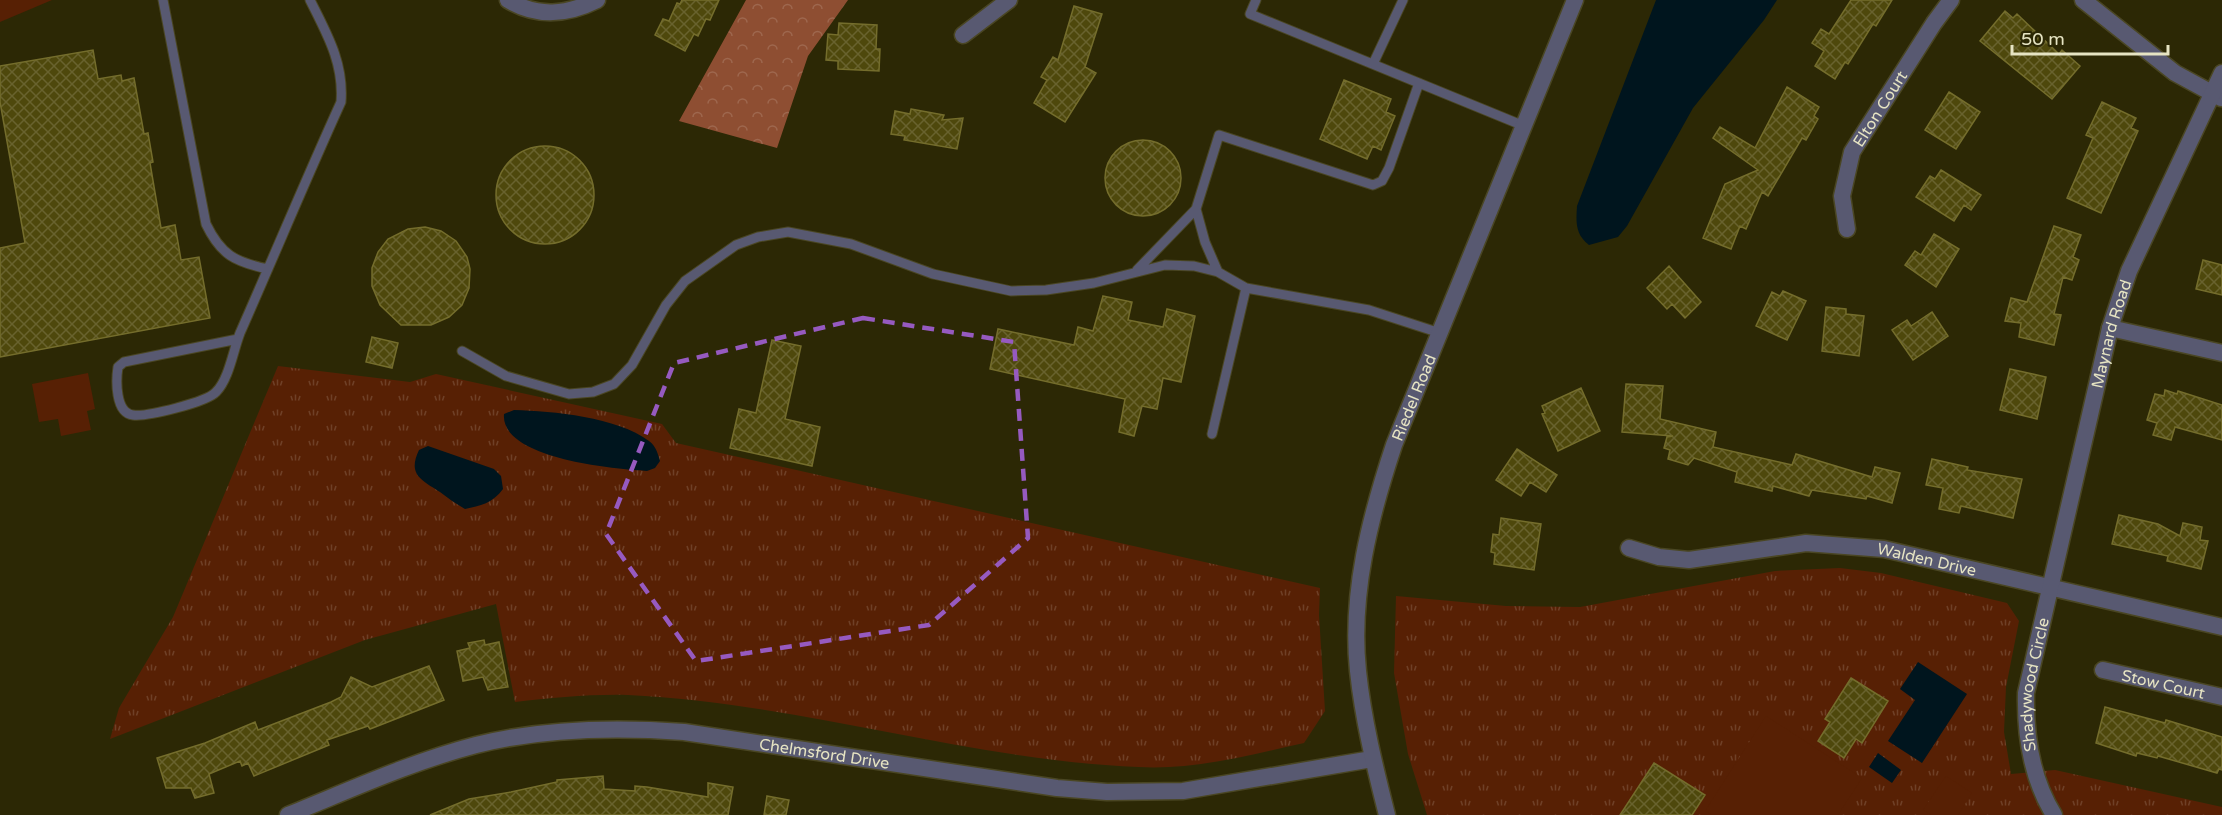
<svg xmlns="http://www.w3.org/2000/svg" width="2222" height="815" font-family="'Varela Round',sans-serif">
  <defs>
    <pattern id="grass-tufts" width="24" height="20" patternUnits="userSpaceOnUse" patternTransform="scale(1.5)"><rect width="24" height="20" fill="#572004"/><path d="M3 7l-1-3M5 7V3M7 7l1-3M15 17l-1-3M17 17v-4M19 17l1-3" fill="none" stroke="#6f4027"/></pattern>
    <pattern id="forest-crowns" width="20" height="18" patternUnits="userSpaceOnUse" patternTransform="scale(1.5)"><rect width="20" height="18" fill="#8e4e32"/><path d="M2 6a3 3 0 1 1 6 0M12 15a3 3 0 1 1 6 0" fill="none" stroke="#9e674e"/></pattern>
    <pattern id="building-cross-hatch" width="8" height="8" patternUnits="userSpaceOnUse" patternTransform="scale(1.5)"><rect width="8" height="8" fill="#4e480c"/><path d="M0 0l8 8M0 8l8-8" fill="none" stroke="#68622e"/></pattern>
  </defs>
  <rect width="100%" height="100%" fill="#2c2805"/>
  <!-- grass -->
  <path fill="url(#grass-tufts)" d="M278,366L410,382L436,374L662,424L676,443L1320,588L1319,615L1325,711L1304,743C1250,755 1195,770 1139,767C967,760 800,703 628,695C590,694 552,698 515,702L496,604L365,640L110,739L119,708L173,617Z
    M1840,568L1881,573L2007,603L2019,621L2006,687L2004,732L2011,774L2055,770L2222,807V815H1427L1408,754L1394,673L1396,596L1506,606L1580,607L1775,571Z"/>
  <!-- forest -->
  <path fill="url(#forest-crowns)" d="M746,0H848L808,56L777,148L679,121Z"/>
  <!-- green -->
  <path fill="#572004" d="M0,0H52L0,22Z
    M88,373L95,409L87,411L91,430L61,436L58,419L39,422L32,384Z
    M1766,716L1862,778L1838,815H1712L1705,811Z
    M1946,776L1972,793L1958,815H1931L1923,810Z"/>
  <!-- water -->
  <path fill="#00151e" d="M1656,0H1777L1764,20L1693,108L1627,226L1618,237L1589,245C1575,234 1576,222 1577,206Z
    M514,410C553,411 617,417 649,441C656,446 658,454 660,461L655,468L647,471C616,469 500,459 504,414Z
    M428,446L494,469L501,476L503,489C493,503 480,506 465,509C456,504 448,498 440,492C422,480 407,475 419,450Z
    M1918,662L1967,694L1922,763L1888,741L1915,700L1900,689Z
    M1878,753L1901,770L1892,783L1869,767Z"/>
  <!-- building -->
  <path fill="url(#building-cross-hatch)" stroke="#746d2c" stroke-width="1.5" d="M682,0H719L710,20L706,19L698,36L694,34L685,51L655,35L663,19L669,21L677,3L680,4Z
    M1851,0H1892L1876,26L1873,24L1848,64L1845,62L1835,79L1815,66L1824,51L1812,43L1821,29L1829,34Z
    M1074,6L1102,14L1085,67L1096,73L1065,122L1034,103L1047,80L1041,77L1053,57L1058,60Z
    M2005,11L2013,18L2017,14L2059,54L2062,50L2080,66L2052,99L1980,41Z
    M839,23L877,25L876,49H880L879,71L838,69V61L826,60L828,34L838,35Z
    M93,50L98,79L121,75L122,81L134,78L144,134L148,133L153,162L150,163L161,228L175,225L181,260L199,257L210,318L0,357V248L25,243L0,102V66Z
    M1344,80L1391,99L1386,112L1395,116L1381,150L1373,146L1367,159L1320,139Z
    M1787,87L1819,107L1814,116L1818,119L1806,140L1802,138L1768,196L1762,192L1746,229L1740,226L1731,249L1703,238L1725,184L1758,170L1713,138L1720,127L1755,148Z
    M1949,92L1980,112L1956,149L1925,130Z
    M2102,102L2136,118L2131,128L2138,131L2101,213L2067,198L2093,138L2086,135Z
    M911,109L944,115L942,120L963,118L957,149L904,140L905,136L891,134L895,111L910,114Z
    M1105 178a38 38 0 1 1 76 0a38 38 0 1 1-76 0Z
    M496 195a49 49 0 1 1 98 0a49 49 0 1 1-98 0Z
    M1941,170L1981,195L1971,210L1964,205L1954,221L1916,197L1930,176L1935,179Z
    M2054,226L2081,235L2073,257L2079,260L2072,280L2063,277L2054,314L2061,315L2054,345L2019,337L2021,323L2005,321L2011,298L2027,302Z
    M425,227L441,231L456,241L467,257L470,269L469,288L462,305L449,317L431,325H401L380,305L372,286V268L378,252L388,239L408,229Z
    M1934,234L1959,249L1936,287L1905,265L1915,251L1921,255Z
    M2203,260L2222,265V295L2196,289Z
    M1669,266L1701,302L1685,318L1672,304L1667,309L1647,288Z
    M1783,291L1806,301L1787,340L1756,326L1772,292L1780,296Z
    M1103,296L1132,302L1128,320L1163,327L1167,309L1195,316L1181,382L1163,378L1157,409L1142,406L1134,436L1119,432L1125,399L990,369L998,329L1074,345L1078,327L1093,331Z
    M1826,307L1846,309V314L1864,316L1859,356L1822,351Z
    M1932,312L1948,336L1913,360L1892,330L1907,320L1911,326Z
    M372,337L398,343L392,368L366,362Z
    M772,340L801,346L785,419L820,427L812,466L730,448L739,409L756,413Z
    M2010,369L2046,377L2037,419L2000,410Z
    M1626,384L1663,386L1660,419L1716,432L1713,447L1792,465L1796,454L1872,477L1875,467L1900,473L1892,503L1867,496L1866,499L1812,490L1809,496L1773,486L1772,491L1735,482L1737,472L1694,458L1688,465L1668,459L1670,450L1664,448L1667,437L1673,436L1622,432Z
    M1581,388L1600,431L1558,451L1542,414L1545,413L1542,406Z
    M2165,390L2177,394L2178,391L2222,405V440L2175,427L2171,440L2153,435L2157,423L2147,420L2155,394L2164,396Z
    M1517,449L1557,475L1546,492L1530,482L1521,496L1496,480Z
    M1932,459L1968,467L1967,470L2022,479L2013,518L1961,506L1959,513L1939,509L1943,488L1926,485Z
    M2119,515L2158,524L2180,536L2183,523L2202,527L2200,540L2208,541L2201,569L2167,561L2168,556L2112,544Z
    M1501,518L1541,524L1534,570L1494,564L1495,553L1491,552L1493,534L1499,535Z
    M484,640L485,645L499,642L508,687L488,690L483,677L463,681L457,651L470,648L468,643Z
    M429,666L444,700L370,729L368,726L327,740L329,745L254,776L248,763L242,766L240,761L209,774L214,793L195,798L191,788H166L157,758L205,743L255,722L258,730L331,702L341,697L351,677L372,687Z
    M1851,678L1888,701L1862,743L1856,739L1844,758L1818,741L1830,722L1825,719Z
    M2105,707L2165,723L2166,720L2222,737V770L2219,769L2217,773L2158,756L2157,758L2137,753L2136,756L2096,743Z
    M1654,763L1705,795L1692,815H1620Z
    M603,776L604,789L635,791V786L647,787L708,797V783L733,787L728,815H430L469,799L511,792L557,782V780Z
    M767,796L789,800L786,815H764Z"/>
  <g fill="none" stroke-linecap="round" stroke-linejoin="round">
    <defs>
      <path id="service" d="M163,0L206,224C221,255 235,262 268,269
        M1256,0L1250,14L1524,126
        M1373,64L1403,0
        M1137,270L1196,209
        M1218,272L1205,242L1196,209L1219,135L1373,185L1382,181L1389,168L1419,83
        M238,339L124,362L118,367C116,380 115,413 133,415C147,417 207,402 216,392C229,379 233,351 240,333C274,256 306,179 341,102C344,63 327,34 310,0
        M462,351L506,376L569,394L593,392L614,384L632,365L666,305L685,281L736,245L758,237L788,232L851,244L933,274L1011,291L1046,290L1094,283L1165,265L1194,266L1218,272L1246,288L1369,310L1440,333
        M1212,434L1246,288"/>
      <g id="minor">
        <path d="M508,0C538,18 567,15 597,0"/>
        <path d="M2083,0L2175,73L2221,98"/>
        <path d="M963,35L1009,0"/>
        <path id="s1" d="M1847,229L1842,196L1852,152L1934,23L1951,0"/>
        <path d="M2110,328L2222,353"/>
        <path id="s2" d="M1629,548L1659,557L1689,560L1806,543L1884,549L2222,627"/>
        <path id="s3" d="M2103,670L2222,697"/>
        <path id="s4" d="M288,815C350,790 411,762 476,745C544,728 614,727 684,732L1057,788L1107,792L1183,791L1372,759"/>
        <path id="s5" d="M2054,815C2031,778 2025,736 2026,693L2110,328L2129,271L2222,73"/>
      </g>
      <g id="tertiary">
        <path id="s6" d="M1387,815C1375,768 1363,719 1358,671C1350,594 1370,517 1394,445L1575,0"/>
      </g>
    </defs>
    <!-- service casing -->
    <use href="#service" stroke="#4a4623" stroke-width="11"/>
    <!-- minor casing -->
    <use href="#minor" stroke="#4a4623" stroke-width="19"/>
    <!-- tertiary casing -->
    <use href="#tertiary" stroke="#4a4623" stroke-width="19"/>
    <!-- service -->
    <use href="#service" stroke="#585971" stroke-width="9"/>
    <!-- minor -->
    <use href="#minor" stroke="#585971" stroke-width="16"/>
    <!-- tertiary -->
    <use href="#tertiary" stroke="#585971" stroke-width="16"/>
  </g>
  <!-- marked area -->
  <path fill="none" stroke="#965ac0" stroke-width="4.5" stroke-dasharray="12 8" stroke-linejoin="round" d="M863,318L1014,342L1028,538L929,625L696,661L606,534L674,363Z"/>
  <g text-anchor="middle" stroke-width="4.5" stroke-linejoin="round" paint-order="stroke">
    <!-- street labels -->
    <g font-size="16" fill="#e6e4c3" stroke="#2c2805">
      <text dy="6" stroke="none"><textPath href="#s1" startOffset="130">Elton Court</textPath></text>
      <text dy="6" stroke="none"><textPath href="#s5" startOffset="496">Maynard Road</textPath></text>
      <text dy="6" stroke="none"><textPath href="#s6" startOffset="429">Riedel Road</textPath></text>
      <text dy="6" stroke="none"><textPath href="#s2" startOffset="302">Walden Drive</textPath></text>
      <text dy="6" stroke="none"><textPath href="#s3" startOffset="62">Stow Court</textPath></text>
      <text dy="6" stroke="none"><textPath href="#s5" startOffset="136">Shadywood Circle</textPath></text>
      <text dy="6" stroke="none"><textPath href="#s4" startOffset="552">Chelmsford Drive</textPath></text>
    </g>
  </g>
  <!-- scale -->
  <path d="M2012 45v9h156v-9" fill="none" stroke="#e6e4c3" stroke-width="3"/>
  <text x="2021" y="45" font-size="18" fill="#e6e4c3" stroke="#2c2805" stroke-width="4.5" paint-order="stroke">50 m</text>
</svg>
